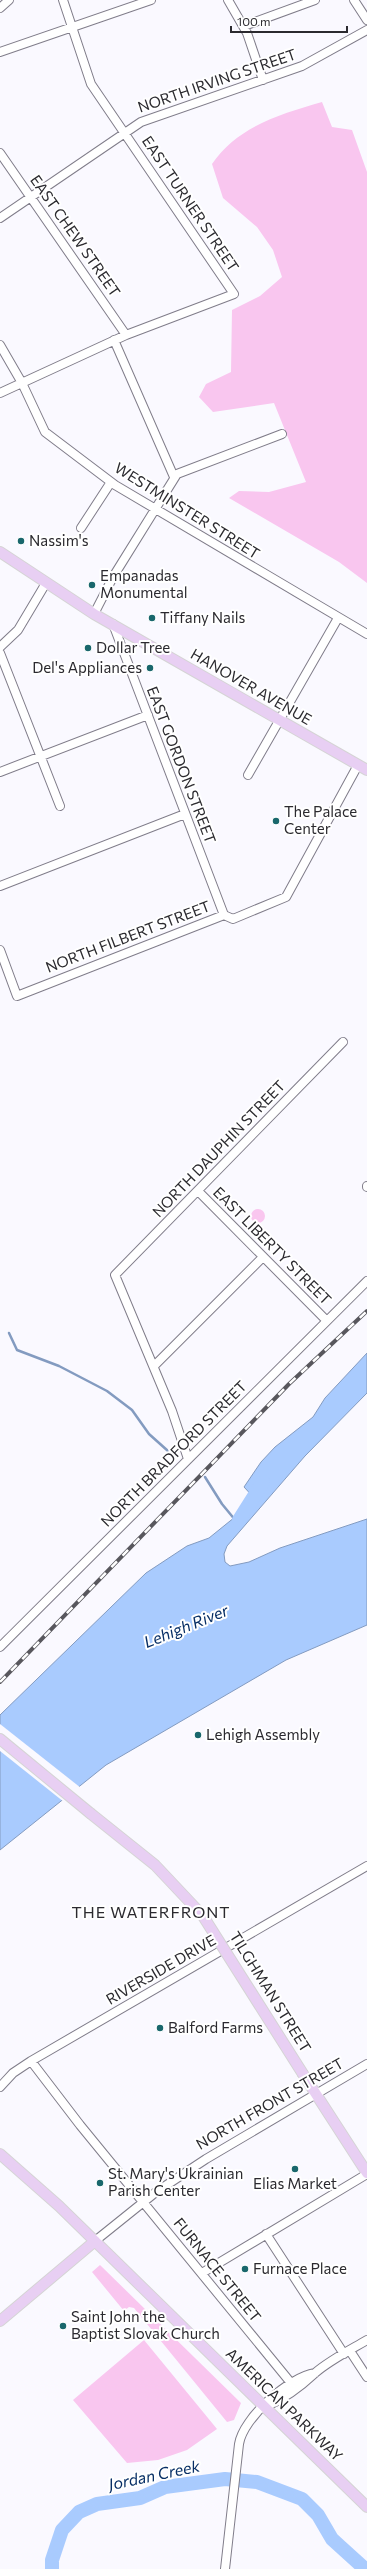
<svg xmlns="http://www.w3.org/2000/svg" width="367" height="2569" font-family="Commissioner,sans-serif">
  <rect width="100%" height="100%" fill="#faf9ff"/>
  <!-- green -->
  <path fill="#f9c6ef" d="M322,102L332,127L352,130L367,172V583L339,562L229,498L239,491L269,492L306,482L274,403L213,412L199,397L206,384L231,372L232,310L260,296L282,277L273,250L257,227L223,198L212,164C237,127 280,114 322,102Z
    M251 1216a7 7 0 1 1 14 0a7 7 0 1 1-14 0Z
    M100,2265L241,2403L234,2420L227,2422L134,2308L129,2307L124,2311L92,2272Z
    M144,2340L217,2429L187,2450L158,2460L127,2463L73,2400Z"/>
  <!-- water -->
  <path fill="#a9cbfe" stroke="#839bc0" d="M367,1353V1393L305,1456L227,1546L224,1554L225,1562L230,1566L249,1562L280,1548L367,1519V1625L286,1660L106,1765L0,1850V1715L146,1573L187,1546L209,1538L256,1500L244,1487L261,1462L275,1447L313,1417L325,1398Z"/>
  <!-- pier -->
  <path fill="#faf9ff" d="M0,1724L81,1788L64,1802L0,1751Z"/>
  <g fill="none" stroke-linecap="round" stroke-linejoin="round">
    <!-- stream -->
    <path stroke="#839bc0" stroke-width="2.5" d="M9,1333L17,1350L59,1366L107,1391L132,1410L149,1434L168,1451
      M205,1477L222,1504L236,1521"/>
    <!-- river -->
    <path stroke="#a9cbfe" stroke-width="14" d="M239,1520L263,1482
      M52,2569V2560L62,2530L79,2512L97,2504L140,2498L165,2487L225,2479L257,2482L302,2499L318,2515L332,2539L365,2569"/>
    <defs>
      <path id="minor" d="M228,0L247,33L263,80
        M354,0L367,20
        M0,8L9,0
        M244,26L315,0
        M0,52L151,0
        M0,153L126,335
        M0,218L141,122L302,66L367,30
        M114,340L174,477
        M0,345L22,383L45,432L115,485L367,634
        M0,393L126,335L234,294L91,84L63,0
        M81,528L111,482
        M94,614L113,577L177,474L282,434
        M113,624L224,915
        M0,647L18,630L46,583
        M0,653L60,806
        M0,772L148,715
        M248,775L338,618
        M0,886L185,814
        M224,915L233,919L286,897L358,765
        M0,950L17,996L224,915
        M367,1186V1187
        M198,1191L326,1320
        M154,1366L263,1257
        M188,1459L172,1411L115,1275L343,1042
        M0,1647L367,1281
        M31,2061L80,2125L291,2383
        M0,2087L13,2073L31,2061L367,1866
        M266,2234L344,2354
        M95,2241L156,2192L206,2159L367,2064
        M202,2273L367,2174
        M350,2351L367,2377
        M267,2406C286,2398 300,2387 315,2373C330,2360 350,2350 367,2340
        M225,2569L239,2444C243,2418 289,2377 315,2373"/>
      <path id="major" d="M0,552L94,614L367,770
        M0,1739L90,1813
        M303,2074L367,2173
        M0,2154L59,2206L367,2507
        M0,2321L95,2241"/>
    </defs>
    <!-- minor casing -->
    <use href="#minor" stroke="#807d8a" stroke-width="10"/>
    <!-- major casing -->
    <use href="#major" stroke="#d5d4d5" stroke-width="12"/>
    <!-- minor -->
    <use href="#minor" stroke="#fff" stroke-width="8"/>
    <!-- major -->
    <use href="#major" stroke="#e8cff3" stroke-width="10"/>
    <defs>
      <path id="rail" d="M0,1682L289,1384L367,1311"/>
    </defs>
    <!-- rail casing -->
    <use href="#rail" stroke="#58575d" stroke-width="4"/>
    <!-- rail -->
    <use href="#rail" stroke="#fff" stroke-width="2.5" stroke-dasharray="8" stroke-linecap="butt"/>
    <defs>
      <path id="major-bridge" d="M90,1813L155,1865L203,1916L303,2074"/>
    </defs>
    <!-- major-bridge casing -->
    <use href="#major-bridge" stroke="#d5d4d5" stroke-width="12" stroke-linecap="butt"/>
    <!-- major-bridge -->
    <use href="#major-bridge" stroke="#e8cff3" stroke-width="10"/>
  </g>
  <!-- markers -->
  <g fill="#19676c" stroke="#fff" stroke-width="1.5">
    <circle cx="21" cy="541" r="4"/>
    <circle cx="92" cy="585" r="4"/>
    <circle cx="152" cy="618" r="4"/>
    <circle cx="88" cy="648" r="4"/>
    <circle cx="150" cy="668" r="4"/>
    <circle cx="276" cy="821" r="4"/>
    <circle cx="198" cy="1735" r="4"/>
    <circle cx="160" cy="2028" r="4"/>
    <circle cx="295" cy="2169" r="4"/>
    <circle cx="100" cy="2183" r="4"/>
    <circle cx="245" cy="2269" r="4"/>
    <circle cx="63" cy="2326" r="4"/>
  </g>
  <g text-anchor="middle" stroke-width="4" stroke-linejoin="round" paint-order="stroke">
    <!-- street labels -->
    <g font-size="15" fill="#2b2a2f" stroke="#fff">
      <text transform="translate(217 81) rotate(-19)" y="5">NORTH IRVING STREET</text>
      <text transform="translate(190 204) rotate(56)" y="5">EAST TURNER STREET</text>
      <text transform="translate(75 236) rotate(55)" y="5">EAST CHEW STREET</text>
      <text transform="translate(187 511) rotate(32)" y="5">WESTMINSTER STREET</text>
      <text transform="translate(251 687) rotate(30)" y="5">HANOVER AVENUE</text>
      <text transform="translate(181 765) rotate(69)" y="5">EAST GORDON STREET</text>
      <text transform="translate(128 937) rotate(-21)" y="5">NORTH FILBERT STREET</text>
      <text transform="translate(219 1149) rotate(-46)" y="5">NORTH DAUPHIN STREET</text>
      <text transform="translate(272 1246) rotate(45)" y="5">EAST LIBERTY STREET</text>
      <text transform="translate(174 1454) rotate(-45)" y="5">NORTH BRADFORD STREET</text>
      <text transform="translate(161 1970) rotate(-30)" y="5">RIVERSIDE DRIVE</text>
      <text transform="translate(270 1992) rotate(58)" y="5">TILGHMAN STREET</text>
      <text transform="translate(270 2104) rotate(-30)" y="5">NORTH FRONT STREET</text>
      <text transform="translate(217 2270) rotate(51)" y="5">FURNACE STREET</text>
      <text transform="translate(284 2405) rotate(44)" y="5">AMERICAN PARKWAY</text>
    </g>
    <!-- poi labels -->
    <g font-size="15" fill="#2b2a2f" stroke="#fff" text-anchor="start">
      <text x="29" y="546">Nassim's</text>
      <text x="100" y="581">Empanadas<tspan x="100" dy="17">Monumental</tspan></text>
      <text x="160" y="623">Tiffany Nails</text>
      <text x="96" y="653">Dollar Tree</text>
      <text x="142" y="673" text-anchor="end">Del's Appliances</text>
      <text x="284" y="817">The Palace<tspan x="284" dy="17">Center</tspan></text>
      <text x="206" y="1740">Lehigh Assembly</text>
      <text x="168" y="2033">Balford Farms</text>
      <text x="108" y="2179">St. Mary's Ukrainian<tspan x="108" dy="17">Parish Center</tspan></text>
      <text x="295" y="2189" text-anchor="middle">Elias Market</text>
      <text x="253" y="2274">Furnace Place</text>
      <text x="71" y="2322">Saint John the<tspan x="71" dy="17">Baptist Slovak Church</tspan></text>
    </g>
    <!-- water labels -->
    <g font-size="16" font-style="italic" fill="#072e65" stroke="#fff">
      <text transform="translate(186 1626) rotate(-22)" y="6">Lehigh River</text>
      <text transform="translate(154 2475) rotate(-12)" y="6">Jordan Creek</text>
    </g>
    <!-- neighbourhood labels -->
    <g font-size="16" letter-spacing="1" fill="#2b2a2f" stroke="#fff">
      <text x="151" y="1918">THE WATERFRONT</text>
    </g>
  </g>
  <!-- scale -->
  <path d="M231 26v6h116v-6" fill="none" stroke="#2b2a2f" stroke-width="2"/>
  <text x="237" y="26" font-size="12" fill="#2b2a2f" stroke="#ffffff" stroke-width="3" paint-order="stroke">100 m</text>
</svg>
